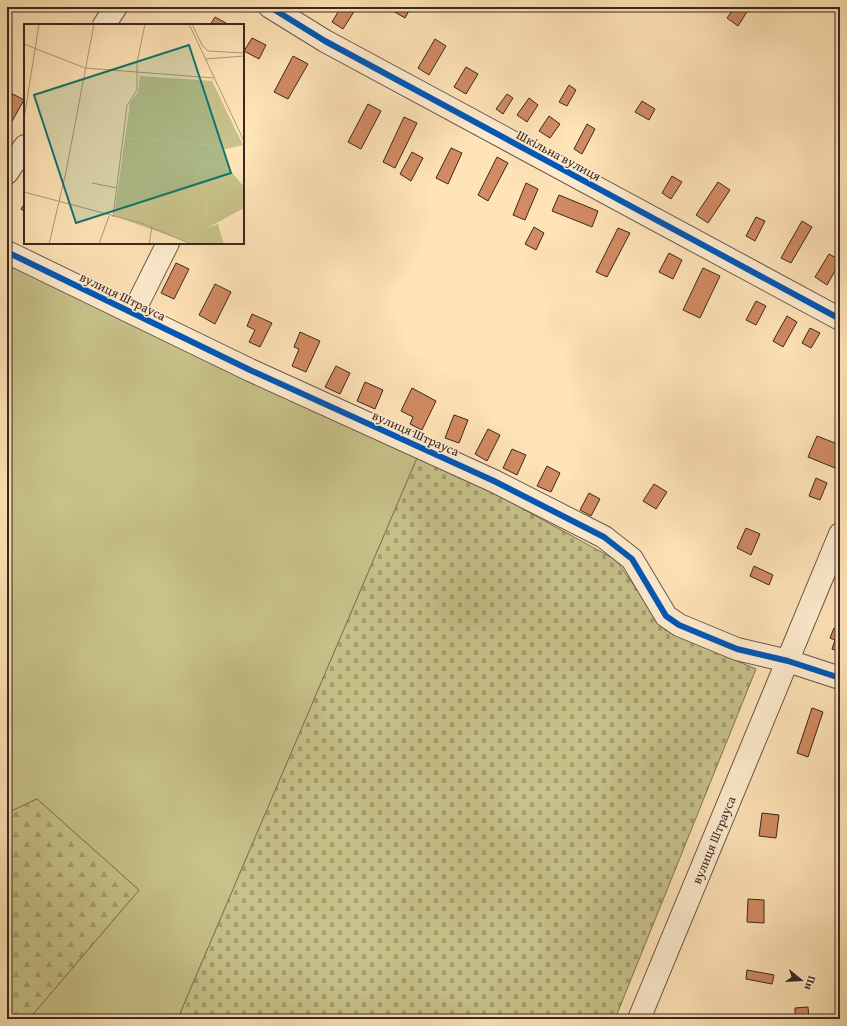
<svg xmlns="http://www.w3.org/2000/svg" width="847" height="1026" font-family="'Gentium Book Plus',serif">
  <defs>
    <pattern id="forest-firs" width="22" height="20" patternUnits="userSpaceOnUse"><rect width="22" height="20" fill="#c7c289"/><path d="M5 1l3.5 6h-7zM16 11l3.5 6h-7z" fill="#a39e70"/></pattern>
    <pattern id="cemetery-stones" width="16" height="16" patternUnits="userSpaceOnUse"><rect width="16" height="16" fill="#c7c289"/><path d="M2 7V4a2 2 0 0 1 4 0v3zM10 15v-3a2 2 0 0 1 4 0v3z" fill="#a39e70"/></pattern>
  </defs>
  <rect width="100%" height="100%" fill="#ffe4b7"/>
  <filter id="stains"><feTurbulence type="fractalNoise" baseFrequency=".005" numOctaves="4"/><feColorMatrix values="0 0 0 0 .2 0 0 0 0 .09 0 0 0 0 .02 0 0 0 .5 -.17"/></filter>
  <radialGradient id="worn" r=".72"><stop offset=".6" stop-color="#630" stop-opacity="0"/><stop offset="1" stop-color="#630" stop-opacity=".3"/></radialGradient>
  <!-- grass -->
  <path fill="#c7c289" stroke="#817454" d="M7,261L417,458L179,1016L29,1019L139,890L37,799L7,813Z"/>
  <!-- forest -->
  <path fill="url(#forest-firs)" stroke="#817454" d="M37,799L139,890L29,1019H7V813Z"/>
  <!-- cemetery -->
  <path fill="url(#cemetery-stones)" stroke="#817454" d="M417,458L490,491L616,560L665,630L756,669L615,1019H156V1017L179,1016Z"/>
  <!-- building -->
  <path fill="#d28b63" stroke="#3b2720" d="M341,7H357L343,29L332,22Z
    M395,7H411L405,18L393,11Z
    M735,7H750L738,26L727,18Z
    M215,17L226,23L225,25H210Z
    M252,38L266,45L259,59L244,51Z
    M435,39L446,46L429,75L418,68Z
    M293,56L308,64L288,99L274,92Z
    M466,67L478,74L466,94L454,87Z
    M569,85L576,90L567,106L559,102Z
    M13,94L24,100L11,123L7,121V105Z
    M507,94L513,98L503,114L496,109Z
    M529,98L538,105L527,122L517,115Z
    M642,101L655,109L649,120L635,112Z
    M368,104L381,111L361,149L348,142Z
    M549,116L560,124L550,138L539,131Z
    M404,117L417,123L395,168L383,162Z
    M587,124L595,129L582,154L574,149Z
    M451,148L462,153L448,184L436,178Z
    M412,152L423,158L411,181L400,174Z
    M497,157L508,163L488,201L478,195Z
    M672,176L682,182L671,199L662,193Z
    M718,182L730,190L708,223L696,215Z
    M526,183L538,189L525,220L513,215Z
    M559,195L598,211L592,227L552,211Z
    M25,203V212L21,209Z
    M756,217L765,221L755,241L746,236Z
    M802,221L812,227L791,263L781,258Z
    M534,227L544,233L536,250L525,244Z
    M618,228L630,233L607,277L596,272Z
    M669,253L682,260L673,279L659,272Z
    M829,254L840,260V262L827,285L815,277Z
    M176,263L189,269L174,299L161,293Z
    M703,268L720,276L700,318L683,310Z
    M215,284L231,292L215,324L199,315Z
    M756,301L766,306L756,325L746,320Z
    M252,314L272,323L260,347L249,342L255,330L247,326Z
    M787,316L797,322L783,347L773,341Z
    M810,328L820,333L811,348L802,343Z
    M300,332L320,341L306,372L292,366L299,349L294,347Z
    M336,366L350,373L340,394L325,387Z
    M365,382L383,390L375,409L357,401Z
    M412,388L436,401L422,430L410,424L413,417L401,411Z
    M454,415L468,420L459,443L445,438Z
    M488,429L500,435L487,461L475,454Z
    M817,436L840,445V456L835,468L808,457Z
    M512,449L526,455L517,475L503,468Z
    M547,466L560,473L551,492L537,486Z
    M816,478L827,483L820,500L809,496Z
    M654,484L667,492L656,509L643,501Z
    M589,493L600,499L591,516L580,510Z
    M746,528L760,534L751,555L737,548Z
    M754,566L773,575L769,585L750,576Z
    M840,625V652L832,649L835,640L830,638L834,628L839,629Z
    M812,708L823,712L808,757L797,753Z
    M762,813L779,815L776,838L759,836Z
    M748,899L764,900V923L747,922Z
    M747,970L774,975L772,984L746,979Z
    M808,1007L809,1019H795V1008Z"/>
  <g fill="none" stroke-linecap="round" stroke-linejoin="round">
    <defs>
      <g id="minor">
        <path d="M270,7L325,41L840,319"/>
        <path d="M104,25L116,7"/>
        <path d="M7,173L25,146"/>
        <path d="M7,252L250,370L494,481L604,537L632,559L666,616L679,625L737,649L788,661L840,678"/>
        <path d="M133,313L168,243"/>
        <path id="s1" d="M639,1019L840,534"/>
      </g>
    </defs>
    <!-- minor casing -->
    <use href="#minor" stroke="#6c5646" stroke-width="24"/>
    <!-- minor -->
    <use href="#minor" stroke="#ffedd0" stroke-width="22"/>
    <defs>
      <path id="cycleway" d="M270,7L325,41L840,319
        M7,252L250,370L494,481L604,537L632,559L666,616L679,625L737,649L788,661L840,678"/>
    </defs>
    <!-- cycleway casing -->
    <use href="#cycleway" stroke="#ffedd0" stroke-width="8"/>
    <!-- cycleway -->
    <use href="#cycleway" stroke="#0057b8" stroke-width="6"/>
  </g>
  <g text-anchor="middle" stroke-width="3" stroke-linejoin="round" paint-order="stroke">
    <!-- street labels -->
    <g font-size="13" fill="#3b2720" stroke="#ffedd0">
      <text transform="translate(559 155) rotate(28)" y="5">Шкільна вулиця</text>
      <text transform="translate(123 296) rotate(26)" y="5">вулиця Штрауса</text>
      <text transform="translate(416 433) rotate(24)" y="5">вулиця Штрауса</text>
      <text dy="5" stroke="none"><textPath href="#s1" startOffset="194">вулиця Штрауса</textPath></text>
    </g>
  </g>
  <!-- overview -->
  <g transform="translate(24 24)">
    <rect width="220" height="220" fill="#ffe4b7"/>
    <path d="M101,114L197,122L205,145L180,135L171,155L182,166L183,204L194,200L200,220H169L90,192Z" fill="#c7c289"/>
    <path d="M180,135L205,145L220,163V184L183,204L182,166L171,155Z" fill="#c7c289"/>
    <path d="M116,52L188,57L219,121L198,126L197,122L101,114L106,79L114,68Z" fill="#c7c289"/>
    <path fill="none" stroke="#b1987b" stroke-width="1" d="M165,0L220,117M168,0L178,21L184,27L220,29M0,20L61,44L190,54M181,35L220,32M0,95L15,0M68,159L93,164M0,168L117,199L167,220M89,193L103,82L113,66V39L121,0M25,220L42,148L70,0M75,220L85,192M125,220L128,203"/>
    <path fill="#0f766e" fill-opacity="0.15" stroke="#0f766e" stroke-width="2" d="M165,21L207,149L52,199L10,71Z"/>
    <rect width="220" height="220" fill="none" stroke="#3b2720" stroke-width="2"/>
  </g>
  <!-- margin -->
  <rect width="847" height="1026" fill="none" stroke="#ffe4b7" stroke-width="24"/>
  <rect x="8" y="8" width="831" height="1010" fill="none" stroke="#3b2720" stroke-width="2"/>
  <rect x="12" y="12" width="823" height="1002" fill="none" stroke="#3b2720"/>
  <!-- north arrow -->
  <g transform="translate(801 980) rotate(108)" stroke="#ffedd0" stroke-width="3" paint-order="stroke">
  <path d="M0-3L7 15L0 10L-7 15Z" fill="#3b2720"/>
  <text y="-6" font-size="11" font-weight="bold" text-anchor="middle" fill="#3b2720">Пн</text>
  </g>
  <rect width="100%" height="100%" filter="url(#stains)"/>
  <rect width="100%" height="100%" fill="url(#worn)"/>
</svg>
